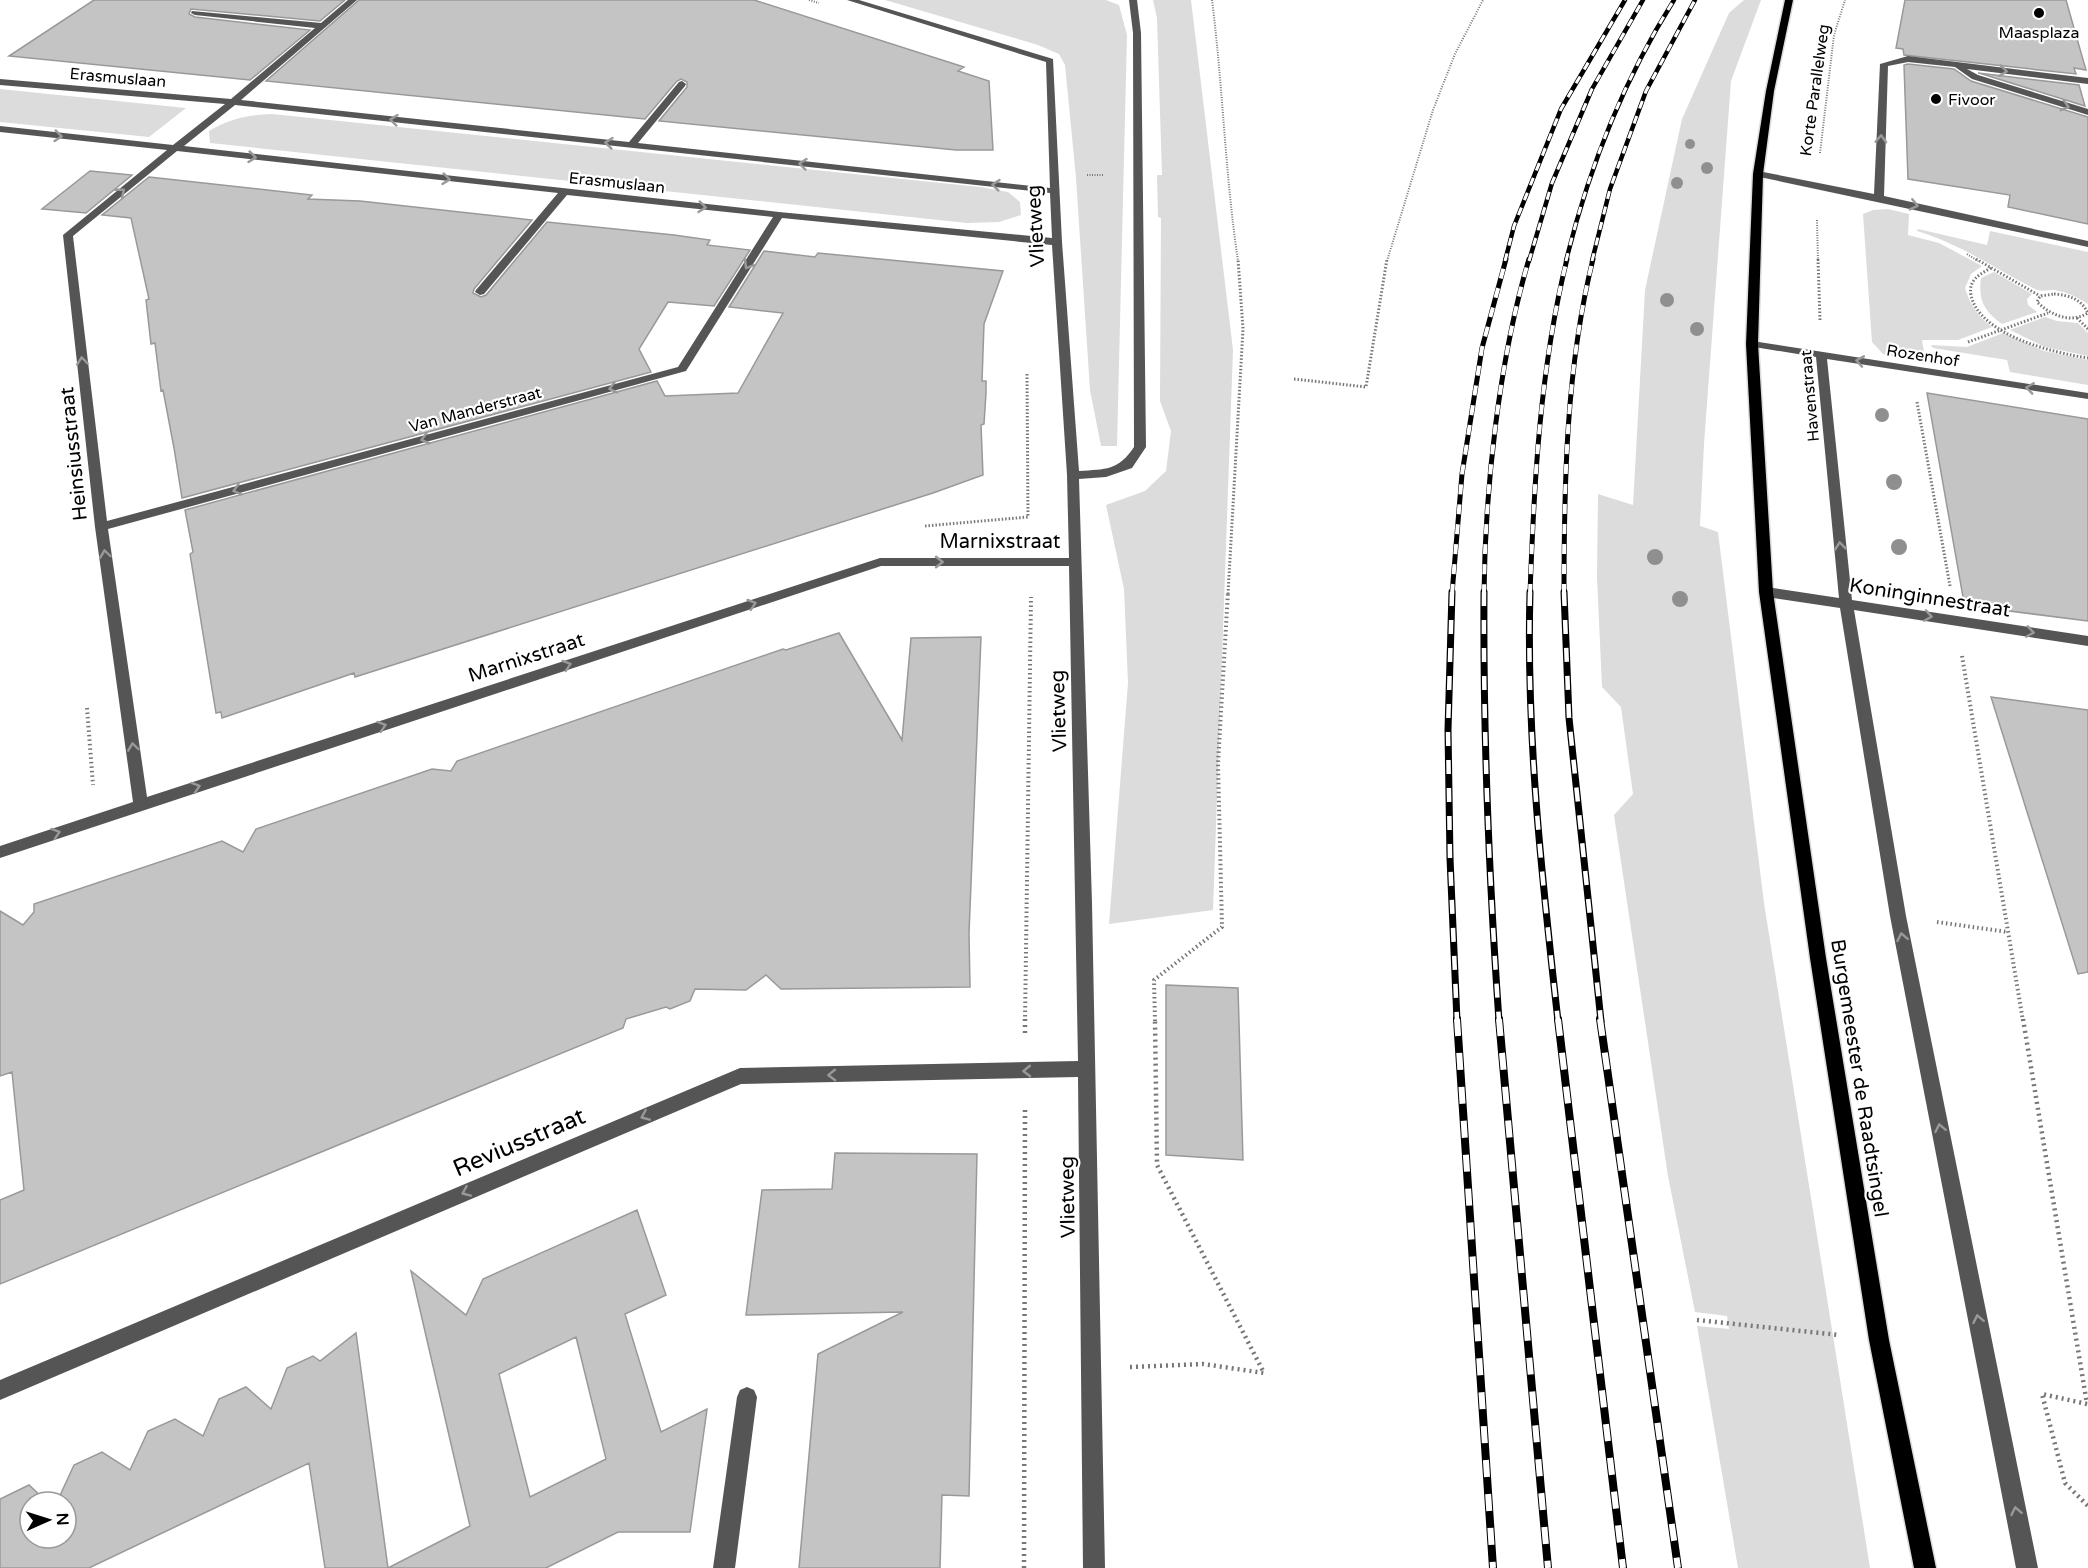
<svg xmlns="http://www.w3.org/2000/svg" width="2088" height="1568" font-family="'Varela Round',sans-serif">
  <rect width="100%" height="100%" fill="#fff"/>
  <!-- green -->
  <path fill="#dcdcdc" d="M885,0H1106L1119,5L1127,35L1117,446H1101L1090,390L1076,178L1065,65L1059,54L1038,45Z
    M1153,0H1191L1233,350L1213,910L1109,924L1128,683L1124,589L1106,505L1145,491L1166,471L1171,431L1160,401L1161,218L1158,217L1157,175H1162L1157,18Z
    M1744,0H1761L1731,81L1704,444L1700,526L1718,532L1764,903L1870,1568H1738L1697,1326L1729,1329L1727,1316L1695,1312L1668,1176L1614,815L1633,794L1621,707L1602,687L1597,577L1598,494L1633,505L1645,290L1682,119L1729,13Z
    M0,89L186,108L149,137L0,122Z
    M272,114L980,187L1008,192L1020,202L1021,215L999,222L967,223L210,143L209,131C230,118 248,115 272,114Z
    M1888,209L1909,214L1908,235L1939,243L1982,266L1971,274L1965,288C1971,306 1977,315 1992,327L1958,340H1922L1926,364L1883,354L1872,342L1863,214L1873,210Z
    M1918,229L1987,245L1990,231L2088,252V304C2077,297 2067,292 2054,290C2047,290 2041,292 2035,289C1995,269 1961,244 1917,231Z
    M1994,272L2032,294L2027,299L2028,305L2037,312L2002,324C1984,311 1978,300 1981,278Z
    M2045,317L2057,321L2078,323L2088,333V356L2045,347L2010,330Z
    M2003,333L2044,351L2088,360V385L2010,372L2007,360L1933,348L1931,345L1967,347Z"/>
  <!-- building -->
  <path fill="#c4c4c4" stroke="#999" stroke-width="1.5" fill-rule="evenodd" d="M94,0H345L320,21L191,9L189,14L195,17L310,30L250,80L9,56Z
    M359,0H754L964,67L958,71L989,81L993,150H956L659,121L687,87V82L681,79L677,81L645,119L266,81Z
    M1905,0H2066L2086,70L2074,68L2076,74L1904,55L1903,49L1896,48Z
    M1908,64L1954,69L1971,81L2088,117V224L2008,207L2010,195L1908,179L1904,65Z
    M1978,73L2079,85L2085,106L1979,73Z
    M90,171L132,175L86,213L42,209Z
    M149,177L312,195L308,199L360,201L532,220L474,289L473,293L481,297L486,295L547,222L674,235L710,240L707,245L750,250L714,306L668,302L639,349L651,372L182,498L174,448L163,390L161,391L155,343L151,344L146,300L149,299L131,218L102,215Z
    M764,251L815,257L818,253L1003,271L984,324L982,381H986V393L984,424L981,425L983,475L933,493L355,677L354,673L222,718L221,712L216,713L190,554L193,552L185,510L657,381L665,396L738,393L783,313L729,307Z
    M1927,393L2088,419V621L1978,607L1973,600L1963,597Z
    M839,633L902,740L911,638L981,637L969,933L970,987L781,989L766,975L746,990L695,989L690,1001L670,1009L666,1007L626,1019L623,1028L0,1284V1200L24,1190L12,1072L0,1076V911L23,925L34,912V904L222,841L243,852L256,829L432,769L451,771L457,761L783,649L786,650Z
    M1991,697L2088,710V972L2078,974Z
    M1166,985L1238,988L1243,1160L1166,1155Z
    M835,1153L977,1154L969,1496L942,1495L940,1568H799L818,1354L903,1312L746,1315L762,1190L832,1189Z
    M637,1210L666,1295L625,1314L661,1432L707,1409L690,1532H618L546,1568H388L470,1526L411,1271L466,1315L483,1279ZM576,1337L606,1459L530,1497L499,1374Z
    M356,1333L388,1568H325L309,1463L89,1568H0V1499L29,1485L47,1502H30V1538H66V1502H57L74,1465L102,1452L130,1470L148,1431L175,1419L203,1436L219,1399L246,1387L271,1409L287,1368L313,1356L320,1361Z"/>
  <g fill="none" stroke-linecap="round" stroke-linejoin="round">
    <defs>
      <path id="major" d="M1785,0H1793L1774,91L1763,174L1758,344L1773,592L1826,958L1889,1340L1936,1568H1914L1869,1340L1810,958L1759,592L1746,344L1753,174L1766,91Z"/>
    </defs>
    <!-- major casing -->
    <use href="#major" stroke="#dbdbdb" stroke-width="3"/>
    <!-- path-far3 -->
    <path stroke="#777" stroke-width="2" stroke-dasharray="1 1.5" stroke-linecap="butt" d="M809,0L819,3
      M1212,0C1223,87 1225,174 1238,261
      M1820,153L1834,35L1845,0
      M1087,175H1104
      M1817,220L1818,261
      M1967,254L1978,261
      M1387,261L1433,110L1455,54L1483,0"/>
    <!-- path-far2 -->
    <path stroke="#777" stroke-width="3" stroke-dasharray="1.5 2" stroke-linecap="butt" d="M1818,259L1820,320
      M1976,259L2040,296
      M1991,268C1980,274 1968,280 1971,295C1979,335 2054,353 2088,358
      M2054,294C2069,295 2081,299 2088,313C2070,324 2051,315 2037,302L2040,296Z
      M2077,318L2088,329
      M1968,342L2048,313
      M1294,379L1366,387L1387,259
      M1917,402L1950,586
      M925,526L1028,517L1027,373
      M1228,594L1243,329L1238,259"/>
    <!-- path-far1 -->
    <path stroke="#777" stroke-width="4" stroke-dasharray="1.5 3" stroke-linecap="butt" d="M1962,656L2023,1021
      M87,708L93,785
      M1937,922L2008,932
      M1025,1021L1031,597
      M1155,1021L1154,980L1222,927L1218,763L1228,592"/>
    <!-- path -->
    <path stroke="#777" stroke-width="4.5" stroke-dasharray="2 4" stroke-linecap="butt" d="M2023,1019L2087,1404
      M1025,1033V1019
      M1697,1320L1839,1335
      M1130,1367L1203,1364L1264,1373L1157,1165L1155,1019
      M2087,1404L2042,1394L2065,1483L2088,1506
      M1024,1568L1025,1107"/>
    <!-- minor -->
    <path fill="#555" fill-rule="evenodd" d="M348,0H357L241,100L629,142L679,82L682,81L686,84L685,86L638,143L1050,188L1046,62L847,0H859L1053,59L1062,242L1079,471C1106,469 1118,471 1134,447L1133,33L1129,0H1137L1141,33L1146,447L1132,468L1106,477L1079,479L1092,903L1105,1568H1083L1078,1077L741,1084L0,1400V1380L740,1068L1078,1061L1069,566H881L0,858V846L133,802L95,527L63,235L167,150L0,132V126L173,145L225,104L0,85V79L231,99L315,28L195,15L191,13L192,11L321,23ZM235,105L1050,193L1052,238L779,212L184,146ZM177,151L558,193L476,290L475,292L480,295L484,294L567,195L773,217L678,367L107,521L73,236ZM782,218L1052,245L1067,475L1069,558H880L147,797L108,529L686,371Z
      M1908,56L2088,78V84L1967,69L1978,75L2088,109V115L1972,79L1955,67L1908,62L1888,66L1884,196L2088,241V247L1755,176L1753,174L1758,171L1874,194L1880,64Z
      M1752,341L2088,393V399L1827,359L1852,600L2088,636V646L1854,610L1906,916L2038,1568H2016L1890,916L1840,608L1766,597L1759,592L1766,587L1839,598L1816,357L1748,346L1746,344Z
      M747,1387L754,1390L757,1397L735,1568H713L737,1397L740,1390Z"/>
    <!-- major -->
    <use href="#major" fill="#000" fill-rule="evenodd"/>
    <defs>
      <path id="rail-far3" d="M1505,261L1514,226L1561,109L1625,0
        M1529,261L1552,183L1592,89L1643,0
        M1566,261C1589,167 1623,81 1674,0
        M1592,261L1610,189L1646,91L1695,0"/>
      <path id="rail-far2" d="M1452,594L1462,474L1482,348L1506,259
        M1484,594C1485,488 1499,360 1529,259
        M1530,594C1534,482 1540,368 1567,259
        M1564,594C1564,482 1566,368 1593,259"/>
      <path id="rail-far1" d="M1452,592L1448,730L1450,858L1457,1021
        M1484,592C1483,735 1489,878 1499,1021
        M1530,592C1526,735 1542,879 1558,1021
        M1564,592L1569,718L1601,1021"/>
      <path id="rail" d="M1457,1019L1493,1568
        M1499,1019L1548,1568
        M1558,1019L1623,1568
        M1600,1019L1678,1568"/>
    </defs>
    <!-- rail-far3 casing -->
    <use href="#rail-far3" stroke="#000" stroke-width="4.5"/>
    <!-- rail-far2 casing -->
    <use href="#rail-far2" stroke="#000" stroke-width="5"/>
    <!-- rail-far1 casing -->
    <use href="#rail-far1" stroke="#000" stroke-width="7"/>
    <!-- rail casing -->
    <use href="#rail" stroke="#000" stroke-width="8"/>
    <!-- rail-far3 -->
    <use href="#rail-far3" stroke="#fff" stroke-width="3" stroke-dasharray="8" stroke-linecap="butt"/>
    <!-- rail-far2 -->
    <use href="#rail-far2" stroke="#fff" stroke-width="4" stroke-dasharray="10" stroke-linecap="butt"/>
    <!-- rail-far1 -->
    <use href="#rail-far1" stroke="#fff" stroke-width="4.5" stroke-dasharray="14" stroke-linecap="butt"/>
    <!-- rail -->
    <use href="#rail" stroke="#fff" stroke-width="6" stroke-dasharray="17" stroke-linecap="butt"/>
  </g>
  <!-- trees -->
  <g fill="#8f8f8f">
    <circle cx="1690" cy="144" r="5"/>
    <circle cx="1707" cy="168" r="6"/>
    <circle cx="1677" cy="183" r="6"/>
    <circle cx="1667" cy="300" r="7"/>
    <circle cx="1697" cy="329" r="7"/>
    <circle cx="1882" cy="415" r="7"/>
    <circle cx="1894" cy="482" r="8"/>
    <circle cx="1899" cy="547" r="8"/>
    <circle cx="1655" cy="557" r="8"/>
    <circle cx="1680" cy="599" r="8"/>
  </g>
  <!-- one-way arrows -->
  <defs><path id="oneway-chevron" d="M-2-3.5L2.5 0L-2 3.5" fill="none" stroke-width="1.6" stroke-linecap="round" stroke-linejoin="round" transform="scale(1.5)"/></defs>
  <g stroke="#999">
    <use href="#oneway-chevron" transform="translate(2003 71) rotate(7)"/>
    <use href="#oneway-chevron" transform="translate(2065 106) rotate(16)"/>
    <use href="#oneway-chevron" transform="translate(394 120) rotate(-174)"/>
    <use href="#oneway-chevron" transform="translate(58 136) rotate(6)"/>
    <use href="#oneway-chevron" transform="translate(1881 139) rotate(-88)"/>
    <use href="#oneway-chevron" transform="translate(609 143) rotate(-174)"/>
    <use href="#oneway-chevron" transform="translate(252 157) rotate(6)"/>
    <use href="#oneway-chevron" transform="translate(803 164) rotate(-174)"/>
    <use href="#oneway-chevron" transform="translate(446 179) rotate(6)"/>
    <use href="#oneway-chevron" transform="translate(996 185) rotate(-174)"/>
    <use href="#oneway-chevron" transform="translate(121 192) rotate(-39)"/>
    <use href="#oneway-chevron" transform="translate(1914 205) rotate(13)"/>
    <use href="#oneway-chevron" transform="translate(702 207) rotate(6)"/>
    <use href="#oneway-chevron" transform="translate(748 265) rotate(122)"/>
    <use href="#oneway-chevron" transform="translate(82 361) rotate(-96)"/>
    <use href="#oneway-chevron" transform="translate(1860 361) rotate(-170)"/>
    <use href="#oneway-chevron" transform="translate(613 388) rotate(165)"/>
    <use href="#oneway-chevron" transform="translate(2030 388) rotate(-172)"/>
    <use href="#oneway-chevron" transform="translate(425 439) rotate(165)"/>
    <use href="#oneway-chevron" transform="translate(237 490) rotate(165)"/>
    <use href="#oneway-chevron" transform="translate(1840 546) rotate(-96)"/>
    <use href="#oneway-chevron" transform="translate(105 554) rotate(-98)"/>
    <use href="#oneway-chevron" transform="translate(939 562)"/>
    <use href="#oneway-chevron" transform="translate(752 604) rotate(-18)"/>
    <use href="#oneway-chevron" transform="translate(1928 616) rotate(9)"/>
    <use href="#oneway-chevron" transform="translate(2030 632) rotate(9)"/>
    <use href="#oneway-chevron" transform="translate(567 665) rotate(-18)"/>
    <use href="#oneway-chevron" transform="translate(382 726) rotate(-18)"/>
    <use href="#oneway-chevron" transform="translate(133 747) rotate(-98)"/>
    <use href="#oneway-chevron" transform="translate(196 787) rotate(-18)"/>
    <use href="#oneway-chevron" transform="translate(56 833) rotate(-18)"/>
    <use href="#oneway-chevron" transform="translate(1902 937) rotate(-101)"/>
    <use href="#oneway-chevron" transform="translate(1027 1071) rotate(179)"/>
    <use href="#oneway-chevron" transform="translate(832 1075) rotate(179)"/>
    <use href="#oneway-chevron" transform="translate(645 1116) rotate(157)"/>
    <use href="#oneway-chevron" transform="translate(1940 1128) rotate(-101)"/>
    <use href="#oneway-chevron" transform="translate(466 1192) rotate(157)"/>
    <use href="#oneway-chevron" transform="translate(1978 1319) rotate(-101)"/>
    <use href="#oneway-chevron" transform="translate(2016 1511) rotate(-101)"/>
  </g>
  <!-- markers -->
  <g fill="#000" stroke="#fff" stroke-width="2">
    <circle cx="2039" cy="13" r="6"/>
    <circle cx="1936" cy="99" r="6"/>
  </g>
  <g text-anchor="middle" stroke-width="4.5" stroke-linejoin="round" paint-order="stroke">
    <!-- far-poi labels -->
    <g font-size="16" fill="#000" stroke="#fff">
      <text x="2039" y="38">Maasplaza</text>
      <text x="1948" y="105" text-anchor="start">Fivoor</text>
    </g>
    <!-- far-street labels -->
    <g font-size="16" fill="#000" stroke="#fff">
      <text transform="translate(118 77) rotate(5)" y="6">Erasmuslaan</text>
      <text transform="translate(1814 90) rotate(-82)" y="6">Korte Parallelweg</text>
      <text transform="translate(617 182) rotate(6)" y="6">Erasmuslaan</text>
      <text transform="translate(1923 355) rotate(9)" y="6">Rozenhof</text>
      <text transform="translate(1809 396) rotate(-95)" y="6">Havenstraat</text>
      <text transform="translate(475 409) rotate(-15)" y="6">Van Manderstraat</text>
    </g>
    <!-- street labels -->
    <g font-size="20" fill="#000" stroke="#fff">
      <text transform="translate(1035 226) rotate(-93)" y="7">Vlietweg</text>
      <text transform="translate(73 454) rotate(-96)" y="7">Heinsiusstraat</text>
      <text x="1000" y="548">Marnixstraat</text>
      <text transform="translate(1930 597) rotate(9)" y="7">Koninginnestraat</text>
      <text transform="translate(526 657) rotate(-18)" y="7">Marnixstraat</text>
      <text transform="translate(1058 711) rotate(-92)" y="7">Vlietweg</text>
      <text transform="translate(1860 1078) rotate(81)" y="7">Burgemeester de Raadtsingel</text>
      <text transform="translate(1067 1197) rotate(-91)" y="7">Vlietweg</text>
    </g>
    <!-- near-street labels -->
    <g font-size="24" fill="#000" stroke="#fff">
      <text transform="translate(519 1142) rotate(-23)" y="8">Reviusstraat</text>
    </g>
  </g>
  <!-- north arrow -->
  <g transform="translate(48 1520) rotate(87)"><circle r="28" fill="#ffffff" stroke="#999999" stroke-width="1.5"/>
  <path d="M0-4.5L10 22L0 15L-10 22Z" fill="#000000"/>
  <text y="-9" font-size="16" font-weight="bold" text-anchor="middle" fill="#000000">N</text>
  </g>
</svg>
